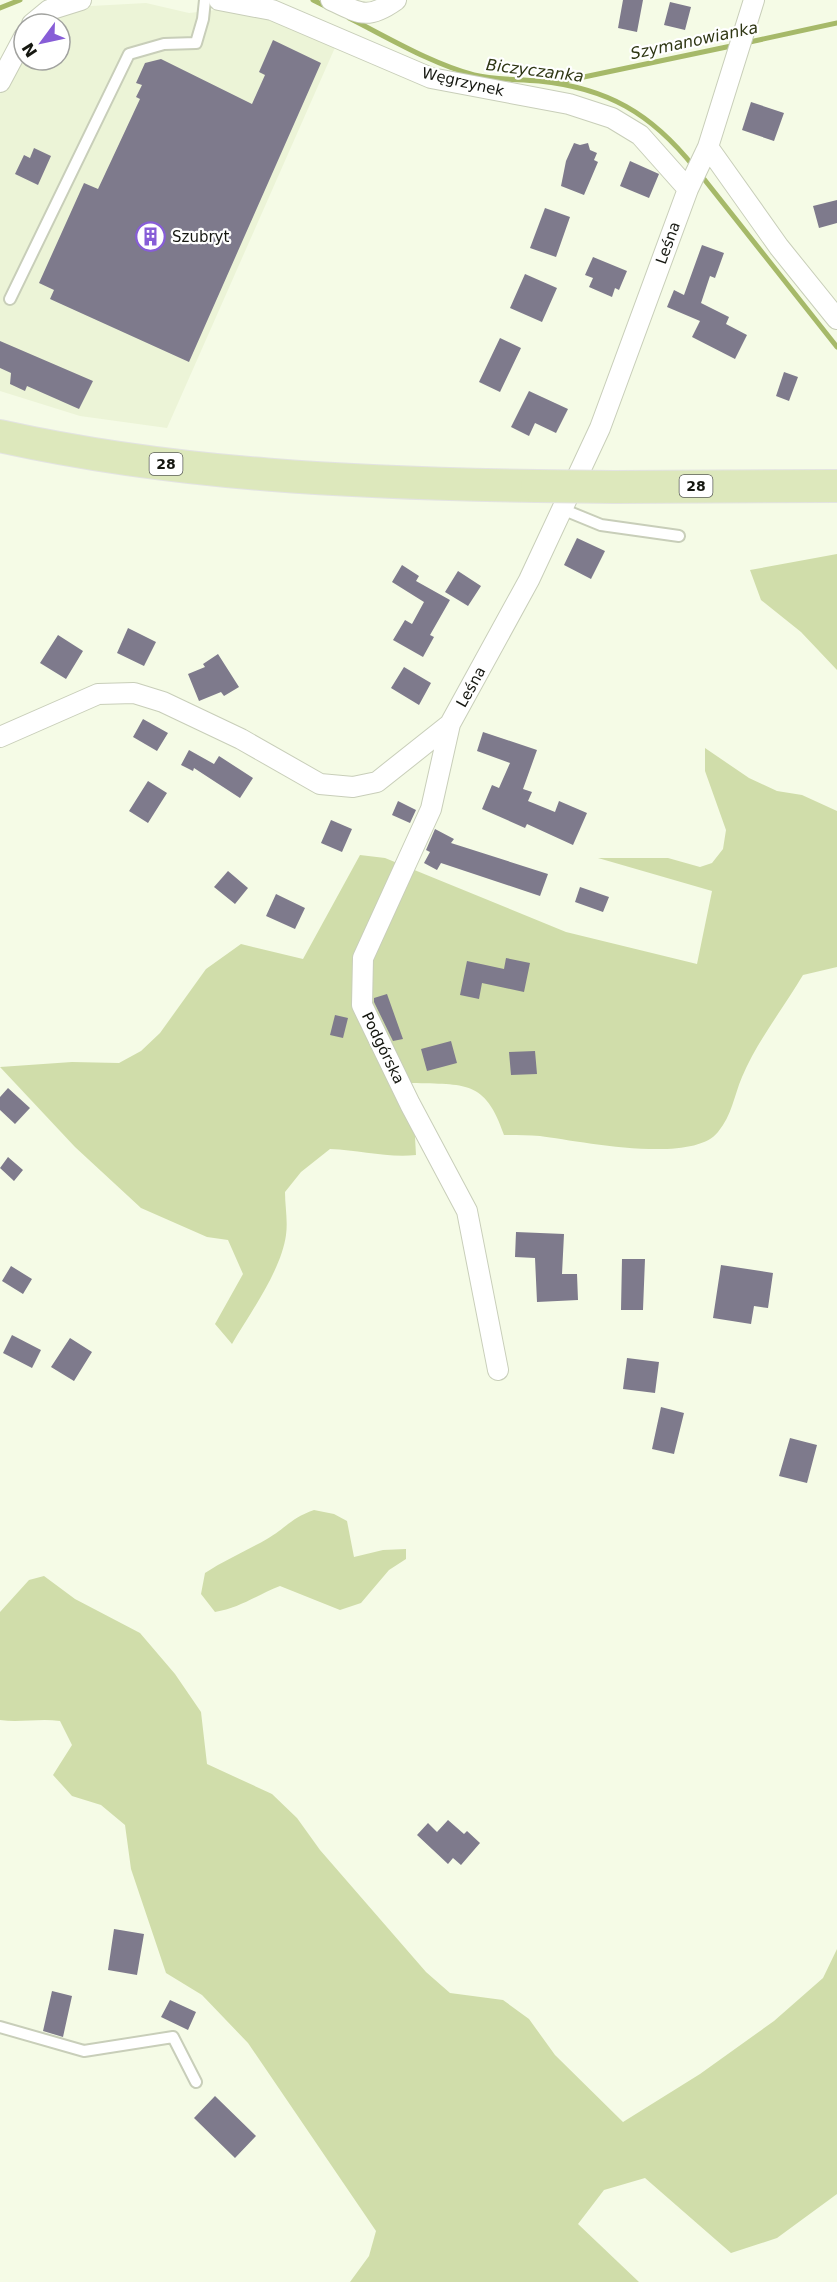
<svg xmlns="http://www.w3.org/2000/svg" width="837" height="2282" font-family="'DejaVu Sans',sans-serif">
  <rect width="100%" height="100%" fill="#f5fbe6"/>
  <!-- built -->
  <path fill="#ecf4d7" d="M146,3L189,13L233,8L337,43L167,428L80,416L0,391V92L24,47V60H60V24H42L73,7Z"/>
  <!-- green -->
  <path fill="#d0ddaa" d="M837,554V670L801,632L761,600L750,570Z
    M705,748L749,778L777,791L802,795L837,811V967L803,975C783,1009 757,1041 742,1077C734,1096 732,1115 718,1132C692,1165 579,1141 540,1136C528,1135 516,1135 504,1135C485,1079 465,1085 412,1083L416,1155C387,1158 360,1150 330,1149L301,1172L285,1192C285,1206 288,1221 286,1235C281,1271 250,1313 232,1344L215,1324L243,1274L228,1240L207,1237L141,1208L75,1147L0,1067L72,1062L119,1063L141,1051L160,1033L206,969L241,944L303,959L360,855L385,858L566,932L697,964L712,891L598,858H668L700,867L712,863L723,849L726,830L705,771Z
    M314,1510L334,1514L347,1521L354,1557L383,1550L406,1549V1559L389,1570L361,1603L340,1610L280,1586C257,1595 240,1608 215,1612L201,1594L205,1573C225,1560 246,1551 267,1539C286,1528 291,1518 314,1510Z
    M44,1576L75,1599L140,1633L175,1674L201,1712L207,1764L272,1794L297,1818L320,1850L426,1972L450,1993L503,2000L529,2019L555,2055L623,2122L700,2074L774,2021L823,1978L837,1949V2194L777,2238L731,2253L645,2178L604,2190L578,2224L639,2282H350L369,2256L376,2231L248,2043L202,1995L166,1973L131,1869L125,1825L101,1805L72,1796L53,1775L72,1745L60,1721C39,1718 20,1723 0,1720V1612L29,1580Z"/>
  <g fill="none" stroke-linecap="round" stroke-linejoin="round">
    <!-- stream -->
    <path stroke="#a6b969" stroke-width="5" d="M313,0L327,7
      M0,8L20,0
      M349,18C389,38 430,63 474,75C494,80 518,79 539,81C607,88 651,113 694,167
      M745,43L837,23
      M560,82L736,45
      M700,174L837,347"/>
  </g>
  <!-- building -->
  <path fill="#7e7a8c" d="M623,0H643L637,32L618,28Z
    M670,2L691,7L685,30L664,25Z
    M273,40L321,63L189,362L50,299L54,290L39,283L84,183L98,189L140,99L136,97L142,85L136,83L145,63L161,59L252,104L265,75L259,72Z
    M751,102L784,113L774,141L742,130Z
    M574,143L580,145L588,143L590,150L597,153L594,160L598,162L584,195L561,186L566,161Z
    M34,148L51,156L38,185L15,174L24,155L30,158Z
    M630,161L659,174L649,198L620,186Z
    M837,200V223L819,228L813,206Z
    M545,208L570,217L556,257L530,248Z
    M702,245L724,253L715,278L710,276L701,303L729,317L726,324L747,335L735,359L692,337L700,321L667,307L674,290L684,295Z
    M593,257L627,271L619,290L615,288L612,297L589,287L593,278L585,275Z
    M525,274L557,288L542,322L510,308Z
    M500,338L521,348L500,392L479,382Z
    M0,341L93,381L79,409L27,386L25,391L10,384L11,373L0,368Z
    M784,372L798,377L789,401L776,396Z
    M529,391L568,409L556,433L535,423L529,436L511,427Z
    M577,538L605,551L591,579L564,565Z
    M402,565L419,576L416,581L450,600L430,635L434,637L423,657L393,640L405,620L412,624L424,602L392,582Z
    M458,571L481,586L468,606L445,592Z
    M128,628L156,642L144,666L117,653Z
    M58,635L83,651L66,679L40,663Z
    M218,654L239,687L224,696L221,692L199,701L188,674L205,667L203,664Z
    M404,667L431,683L419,705L391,688Z
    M143,719L168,733L157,751L133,737Z
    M483,732L537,750L523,789L532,792L528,801L555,812L559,801L587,813L573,845L527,824L525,828L482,809L492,785L499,788L510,763L477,751Z
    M189,750L214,764L219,756L253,778L240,798L194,768L193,771L181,765Z
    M148,781L167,793L148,823L129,811Z
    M398,801L416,810L410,823L392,815Z
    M331,820L352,829L342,852L321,843Z
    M435,829L454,839L451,843L548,874L540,896L441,863L437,870L424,863L430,852L426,850Z
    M228,871L248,888L235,904L214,887Z
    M580,887L609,897L603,912L575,902Z
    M276,894L305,908L295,929L266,916Z
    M506,958L530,963L524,992L482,983L479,999L460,995L467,961L504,969Z
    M387,994L403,1039L393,1041L374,1002V998Z
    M335,1015L348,1018L343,1038L330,1035Z
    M451,1041L457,1063L427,1071L421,1049Z
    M535,1051L537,1074L511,1075L509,1052Z
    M8,1088L30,1108L15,1124L0,1110V1097Z
    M8,1157L23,1170L14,1181L0,1168Z
    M516,1232L564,1234L562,1274H577L578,1300L537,1302L535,1258L515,1257Z
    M622,1259H645L643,1310H621Z
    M721,1265L773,1273L768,1308L754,1306L751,1324L713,1318Z
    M11,1266L32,1279L23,1294L2,1281Z
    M12,1335L41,1350L32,1368L3,1353Z
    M70,1338L92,1352L74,1381L51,1367Z
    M627,1358L659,1362L655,1393L623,1389Z
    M661,1407L684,1413L674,1454L652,1449Z
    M790,1438L817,1445L807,1483L779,1476Z
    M448,1820L464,1834L467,1831L480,1843L461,1865L453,1858L448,1864L417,1835L428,1823L437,1832Z
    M114,1929L144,1934L137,1975L108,1970Z
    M52,1991L72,1996L63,2037L43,2031Z
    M170,2000L196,2012L188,2030L161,2017Z
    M215,2096L256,2136L235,2158L194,2118Z"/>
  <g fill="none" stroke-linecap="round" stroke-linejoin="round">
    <defs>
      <path id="lane" d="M10,299L129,54L164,44L196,43L203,19L205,0
        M562,509L601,525L679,536
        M0,2027L84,2051L173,2037L196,2082"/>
      <path id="street" d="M219,0L272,10L431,78L569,104L612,118L640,135L688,189
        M331,0C360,14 368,20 396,0
        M32,24L49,10L81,0
        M0,82L24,37
        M708,147L779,247L837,319
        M450,724L431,809L363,958L362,1005L410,1104L467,1211L498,1370
        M0,737L98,694L134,693L163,702L241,739L320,784L353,787L377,782L450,724L529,580L600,428L688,189L708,147L754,0"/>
      <path id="primary" d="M0,436C176,475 357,483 537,486
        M614,487L837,486"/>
    </defs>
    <!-- lane casing -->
    <use href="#lane" stroke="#c8ceb9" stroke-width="14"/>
    <!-- street casing -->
    <use href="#street" stroke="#c8ceb9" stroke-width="22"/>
    <!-- primary casing -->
    <use href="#primary" stroke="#e3e3e2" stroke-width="34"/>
    <!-- lane -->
    <use href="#lane" stroke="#fff" stroke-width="10"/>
    <!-- street -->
    <use href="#street" stroke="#fff" stroke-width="20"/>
    <!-- primary -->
    <use href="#primary" stroke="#dde8bc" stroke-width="32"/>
    <defs>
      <path id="primary-bridge" d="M537,486L614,487"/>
    </defs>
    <!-- primary-bridge casing -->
    <use href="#primary-bridge" stroke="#e3e3e2" stroke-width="34" stroke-linecap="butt"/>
    <!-- primary-bridge -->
    <use href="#primary-bridge" stroke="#dde8bc" stroke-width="32"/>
  </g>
  <!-- icons -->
  <defs>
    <symbol id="building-ring" viewBox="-11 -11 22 22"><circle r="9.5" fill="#fff" stroke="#875dd7" stroke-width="1.5"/><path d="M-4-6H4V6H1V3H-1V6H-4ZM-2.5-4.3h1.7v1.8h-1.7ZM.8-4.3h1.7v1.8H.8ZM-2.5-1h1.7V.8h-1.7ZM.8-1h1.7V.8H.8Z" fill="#875dd7"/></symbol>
  </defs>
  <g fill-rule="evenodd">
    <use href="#building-ring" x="134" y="220" width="33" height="33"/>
  </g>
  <g text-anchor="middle" stroke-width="4.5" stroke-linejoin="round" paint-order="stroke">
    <!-- shield labels -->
    <g fill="#fff" stroke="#5b5d58" stroke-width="1.5">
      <rect x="149.5" y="453" width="33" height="22" rx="4.5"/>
      <rect x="679.5" y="475" width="33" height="22" rx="4.5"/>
    </g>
    <g font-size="14" font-weight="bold" fill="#151710">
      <text x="166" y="469">28</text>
      <text x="696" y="491">28</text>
    </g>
    <!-- street labels -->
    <g font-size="15" fill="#151710" stroke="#fff">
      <text transform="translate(463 82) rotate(13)" y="5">Węgrzynek</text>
      <text transform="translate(668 243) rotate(-70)" y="5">Leśna</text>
      <text transform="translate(471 687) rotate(-61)" y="5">Leśna</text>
      <text transform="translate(383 1048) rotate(64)" y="5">Podgórska</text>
    </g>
    <!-- poi labels -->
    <g font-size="15" fill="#151710" stroke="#fff" text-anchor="start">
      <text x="172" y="242">Szubryt</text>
    </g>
    <!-- water labels -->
    <g font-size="16" font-style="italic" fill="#2e3613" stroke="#fff">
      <text transform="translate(694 40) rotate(-12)" y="6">Szymanowianka</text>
      <text transform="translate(535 70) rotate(7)" y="6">Biczyczanka</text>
    </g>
  </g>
  <!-- north arrow -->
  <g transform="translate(42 42) rotate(237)"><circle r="28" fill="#ffffff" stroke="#a1a29f" stroke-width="1.5"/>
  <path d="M0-4.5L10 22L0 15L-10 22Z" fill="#875dd7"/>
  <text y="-9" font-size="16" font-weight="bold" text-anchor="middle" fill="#151710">N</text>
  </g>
</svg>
